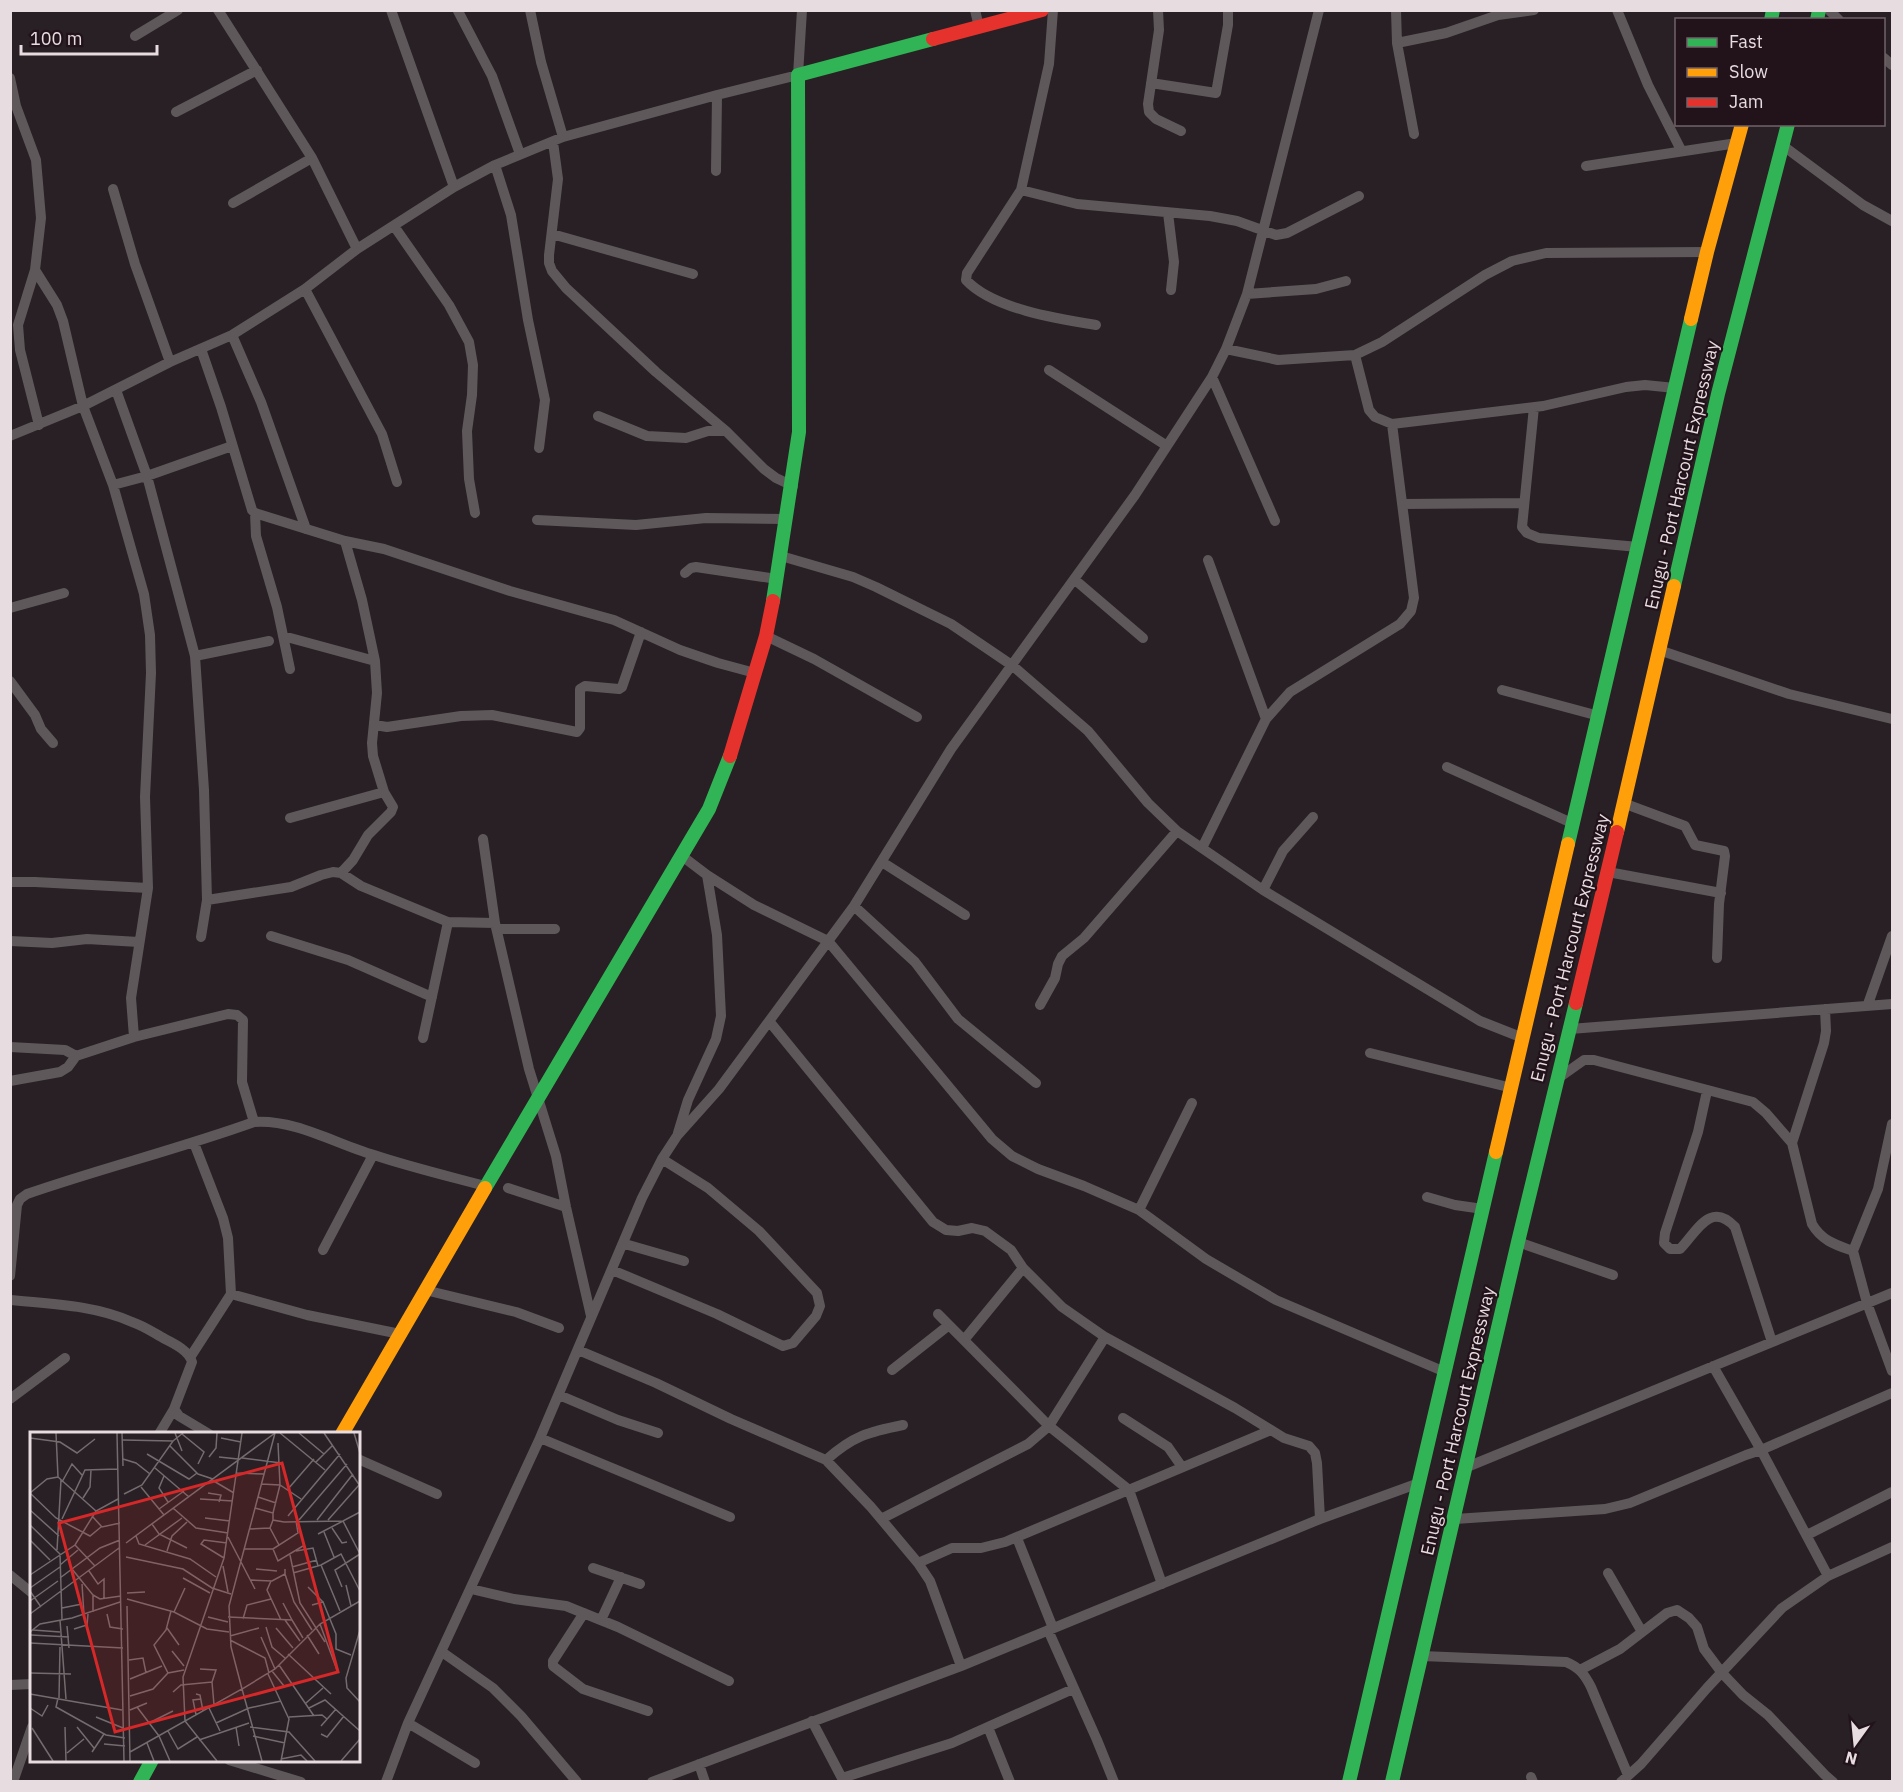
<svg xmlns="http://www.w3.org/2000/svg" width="1903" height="1792" font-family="'IBM Plex Sans',sans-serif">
  <rect width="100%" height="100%" fill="#282024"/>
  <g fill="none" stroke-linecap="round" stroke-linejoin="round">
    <!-- street -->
    <path stroke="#5e585b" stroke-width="10" d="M218,10L312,158L357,249
      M391,10L454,187
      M530,10L541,62L563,137
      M975,10L979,27
      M1053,10L1049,64L1021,190L1077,204L1210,216L1237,221L1276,235L1287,233L1359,196
      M1158,10L1159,30L1148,104L1149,112L1156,119L1181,131
      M1396,10L1397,43L1414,134
      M1617,10L1648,85L1681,150
      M1829,10L1839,20
      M458,11L492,76L520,154
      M135,36L178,10
      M1397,43L1446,33L1498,15L1534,10
      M1884,58L1892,65
      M10,78L16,106L36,160L41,218L35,270L18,325L20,350L39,425
      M1151,83L1216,93L1228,25V10
      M176,112L257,70
      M553,142L558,179L549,255V263L552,271L566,288L656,372L726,431L764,469L776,478L793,486
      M1782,145L1863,205L1892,221
      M495,165L511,215L528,320L545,400L539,448
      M1586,166L1737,143
      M716,171L717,95
      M113,189L135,264L170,362
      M1021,190L967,273L966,280C993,309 1058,319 1096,325
      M233,203L312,158
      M1168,213L1174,262L1171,290
      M394,226L449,305L469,342L473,365L472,395L467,431L469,479L475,513
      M552,234L693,274
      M35,270L57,305L63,321L83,406L113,485L144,594L150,635L151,673L145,797L148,888L131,998L134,1037
      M305,289L382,434L397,482
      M1247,294L1316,289L1346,281
      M232,335L261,402L306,529
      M201,349L221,407L252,510L255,513L345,541L384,549L510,591L614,620L680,650L718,663L755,673
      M1226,349L1278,360L1355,355L1382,342L1485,275L1512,261L1546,253L1707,252
      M1355,355L1369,410L1375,417L1392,424L1543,406L1626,387L1645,385L1675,388
      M1049,370L1167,446
      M1212,377L1275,521
      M116,390L147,476L195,656L204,790L207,900
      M1534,407L1522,527L1527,533L1539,538L1638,547
      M598,416L647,436L686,438L708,431H726
      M10,436L83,406L170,362L232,335L305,289L357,249L454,187L495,165L563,137L717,95L798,75L802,10
      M113,485L147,476L232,446
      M1402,504L1524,503
      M255,513L256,536L277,607L290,669
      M537,520L636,525L706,518L787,519
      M781,556L853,577L876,587L951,624L1013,666L1088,731L1148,803L1177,831L1263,890L1480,1021L1523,1038
      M1208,560L1266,719
      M685,573L691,568L696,567L777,579
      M1074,579L1143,638
      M10,608L64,593
      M283,636L375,661
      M766,636L814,659L917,717
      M1659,650L1789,694L1892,719
      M195,656L269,641
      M10,681L35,715L41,729L53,743
      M1502,690L1599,716
      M375,725L387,727L461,716L492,715L577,732L580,728V689L585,686L619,689L622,687L641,632
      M1447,767L1574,824
      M1623,803L1685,826L1695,845L1724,851L1725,856L1719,904L1717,958
      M290,818L384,792
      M483,839L495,923L529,1069L556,1156L566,1207L591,1316
      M1202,848L1266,719L1290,692L1400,624L1411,611L1414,598L1392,424
      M682,856L707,875L754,905L828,941L992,1139L1012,1156L1038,1169L1084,1186L1139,1210L1206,1259L1276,1300L1445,1372
      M882,862L965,915
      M1608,872L1721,893
      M341,873L353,860L368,835L391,812L393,807L384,792L373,756L372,743L377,693L375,661L362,600L345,541
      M10,882H35L148,888
      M1263,890L1283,851L1313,817
      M854,906L915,962L958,1019L1036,1083
      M497,929H555
      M271,936L348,960L432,997
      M201,937L207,900L291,887L321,875L333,872L341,873L361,886L448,922L495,923
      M10,941L52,943L87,939L139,942
      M1868,1004L1892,936
      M1040,1005L1055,978L1058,964L1062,956L1084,938L1177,831
      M1825,1009L1826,1031L1824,1043L1792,1143L1812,1224C1822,1241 1836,1245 1853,1251
      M769,1021L933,1222L946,1230L958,1231L972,1228L985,1231L1011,1250L1023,1268L1062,1307L1105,1337L1235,1408L1284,1438L1309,1446L1315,1453L1317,1463L1320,1519
      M1570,1029L1892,1004
      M423,1038L448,922
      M10,1047L65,1050L76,1056
      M1370,1053L1512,1088
      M1560,1077L1584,1060H1594L1753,1102L1766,1113L1792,1143
      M10,1081L60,1072L68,1067L76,1056L134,1037L228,1014L237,1015L243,1020L242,1082L254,1122
      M1707,1091L1698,1132L1665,1233L1664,1243L1670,1249H1680C1696,1233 1710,1200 1735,1227L1772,1342
      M1892,1124L1878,1189L1853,1251L1867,1303L1892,1371
      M678,1133L688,1100L716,1039L721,1016L717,935L707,875
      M508,1188L566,1207
      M1427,1197L1455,1205L1483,1209
      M1139,1210L1192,1103
      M1518,1242L1613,1275
      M625,1244L684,1261
      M323,1250L373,1155
      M612,1270L717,1314L783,1346L793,1343L816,1316L820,1306L817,1293L759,1231L708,1188L662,1159
      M10,1276L17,1205L20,1199L27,1194C102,1168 179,1149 254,1122C295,1119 336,1144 374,1155C410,1167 448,1176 485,1186
      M425,1290L516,1312L559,1328
      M231,1294L307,1315L400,1334
      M10,1300C51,1304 94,1305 132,1322C144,1326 154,1333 165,1339C175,1344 189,1351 192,1362L174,1409L179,1416L209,1434
      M938,1314L1049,1426L1129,1490L1162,1584
      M964,1340L1023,1268
      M578,1350L656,1383L731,1419L826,1460L871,1507L918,1563L930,1581L961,1666
      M191,1356L231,1294L228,1238L223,1218L194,1143
      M1713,1366L1761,1450L1828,1576
      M892,1370L949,1325
      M559,1395L618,1420L658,1433
      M10,1399L65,1358
      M1123,1418L1168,1447L1182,1467
      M159,1434L174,1409
      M540,1438L730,1517
      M358,1459L437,1494
      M826,1460C853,1436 868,1432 903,1425
      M1467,1467L1892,1293
      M881,1519L1028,1444L1049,1426L1105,1337
      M1455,1519L1605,1509L1630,1503L1746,1455L1761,1450L1892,1393
      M1807,1535L1892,1492
      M1017,1538L1053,1628
      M918,1563L952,1548H981L1005,1542L1271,1430
      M593,1568L640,1584
      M1608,1573L1642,1632
      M10,1575L32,1593
      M471,1589L514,1599L566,1606L618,1627L729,1681
      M584,1613L553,1661V1666L583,1689L648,1711
      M601,1620L621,1577
      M1048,1630L1097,1740L1114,1782
      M442,1652L493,1688L521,1716L577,1782
      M1422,1656L1566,1662C1579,1667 1585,1675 1591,1687L1628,1775
      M1580,1670L1620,1649L1667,1613L1677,1610L1689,1618L1697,1627L1704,1649L1722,1673L1743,1695L1768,1715L1825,1775L1833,1782
      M10,1685L32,1684
      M812,1721L844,1782
      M408,1723L475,1763
      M988,1727L1010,1782
      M229,1760L301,1782
      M699,1764L705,1782
      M1531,1777L1533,1782
      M842,1778L952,1743L1073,1689
      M13,1782L32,1727
      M386,1782L408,1723L540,1438L642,1198L662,1159L677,1136L719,1089L854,906L951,749L1135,495L1212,377L1226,349L1247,294L1319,10
      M652,1782L961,1666L1320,1519L1419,1483
      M1621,1782L1641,1764L1707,1688L1782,1608L1828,1576L1892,1547"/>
    <!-- fast -->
    <path stroke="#30b455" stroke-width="14" d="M1771,20L1773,10
      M1817,20L1819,10
      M1674,586L1718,394L1788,124
      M773,601L799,432L798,75L933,39
      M1568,844L1691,319
      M485,1188L709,809L730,756
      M140,1782L152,1760
      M1349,1782L1496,1152
      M1392,1782L1518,1242L1576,1003"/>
    <!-- slow -->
    <path stroke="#ff9f0a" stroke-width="14" d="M1691,319L1707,252L1742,124
      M1617,832L1674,586
      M1496,1152L1568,844
      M342,1434L485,1188"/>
    <!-- jam -->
    <path stroke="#e5322d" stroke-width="14" d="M933,39L1042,10
      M730,756L766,636L773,601
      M1576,1003L1617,832"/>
  </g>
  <g text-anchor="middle" stroke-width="4.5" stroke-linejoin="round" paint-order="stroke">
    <!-- street labels -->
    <g font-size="18" fill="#e7dce0" stroke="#22131a">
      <text transform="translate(1682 475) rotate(-77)" y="6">Enugu - Port Harcourt Expressway</text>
      <text transform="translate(1570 948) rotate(-76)" y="6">Enugu - Port Harcourt Expressway</text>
      <text transform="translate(1458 1421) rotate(-77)" y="6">Enugu - Port Harcourt Expressway</text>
    </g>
  </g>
  <!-- overview -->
  <g transform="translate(30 1432)">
    <rect width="330" height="330" fill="#282024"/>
    <path fill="none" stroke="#746b6f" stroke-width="1.5" d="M26,1L28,45L66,79M87,1L94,329M92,1L93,34M145,1L152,19M250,1L295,38M269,1L294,22M294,1L330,54M324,1L330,21M152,2L174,20L168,32M0,6L30,10L47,21L65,7M191,6L211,10M93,8L143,9M140,14L168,42L183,47M117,22L159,47L167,41M179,25L186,16L187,1M189,25L208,27M212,26L251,31M93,27L106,31L120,42M286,30L303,13M125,36L159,65M207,41L234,42M134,44L129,56L138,70M182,48L204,61M32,50L42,32L52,43M231,52L250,53L271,67M111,55L134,83M258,57L284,27M0,61L26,86L60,104L71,95M0,61L17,47L28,45M178,61L191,63L189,70M94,62L112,53L143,9L153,1M228,65L246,71M53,66L60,55L61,38M170,67L203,69M143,76L166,96L198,101M225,76L243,81V88L254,90L313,89L330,80M129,77L154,59M0,78L29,104M243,81L250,53L248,11M62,84L72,95L90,91M258,84L310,22M175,86L200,89M32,87L55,38L88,37M243,88L240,96L249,113M269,88L317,32M287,88L323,42M298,88L329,53M122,92L129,102L157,116M0,93L30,122L32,188M302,96L312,111L317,110M219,97L240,96M294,100L304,125M288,102L313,89L330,122M106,104L109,112L160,127L186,145M198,105L225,157M0,108L20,128M96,111L245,1M45,113L65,134M115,113L152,86M214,117H243L268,101L266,89M243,117L248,129L273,114M27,118L31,48M137,119L142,104L157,90M266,119L283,116L288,134M260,123L270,171L295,210M96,125L153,137L182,156L201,162M194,126L171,112L174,108L197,111M30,133L48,118M291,133L310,179M193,134L198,160M262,135L287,128M42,137L63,163V180M226,137L247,139M59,139L68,152L74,147V166M263,141L291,133L311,122L330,159M255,142L264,170L282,198M0,143L45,113L66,79L88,67M30,146L70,116L90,108M153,146L180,161M221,148L242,149L255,142V137M241,149L237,158L251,188M52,152L54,183M316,153L321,174M278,155L293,170M312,155L305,138L330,122M0,156L30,135M0,159L11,175M97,161L115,160M63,163L70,167L91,164M97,167L144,180L177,197L199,200M0,169L28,149M253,171L262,188M282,173L293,170L306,202V217L321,223M97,174L100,329M32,176L52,172M144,180L155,156M0,182L89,116M77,182L80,195L93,197M178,185L198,190M198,185L262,188L273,206M213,187L217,173L241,167M30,188L36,267M255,188L270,209M290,192L307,238M37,194L39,216M236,195L242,215L255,226M137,196L149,213M246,196L263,216M44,197L57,193L58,182M3,198L30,200M330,198L316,246L317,256L330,270M0,200L10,192L42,186L90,170M1,203L39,205M277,203L289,222M200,204L229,196M231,205L245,237M200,208L235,226L239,241M0,211L93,216M142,219L154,234M258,222L301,262M99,228L113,226L116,241M249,233L284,284M170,237L186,238L182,250M242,239L254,254M0,241L41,242M138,241L124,213L136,198L141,179M238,242L259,287L251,329M100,247L132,234M143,260L151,253L182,250L184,273M0,262L92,278M166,262L170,263L173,279M100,264L123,257L138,241L154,238M28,266L26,275L76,303L95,306M29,266L30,215M276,271L293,256M107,275L129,304L140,329M0,276L12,284L18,273M179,276L190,299M279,276L295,268L330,299M100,278L117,271M166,283L163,268L171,267M66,285L93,296M259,285L292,283L297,287M119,291L143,279M186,291L219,276L251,269M291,294L306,277M35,295L36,329M47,295L64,316M206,295L209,314M220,295L259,300L285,329M2,296L23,329M138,299L148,317L167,305M291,302L297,305L314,284M223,304L255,311M169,308L219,291M117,311L124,329M74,312L95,314M62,320L74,302M100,320L212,257L201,215L199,174L245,1M37,321L54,307M251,327L271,323L277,329M187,329L155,289L153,245L194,126L212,1M232,329L212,257L245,237L290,192L330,169M311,329L330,307"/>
    <path fill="#d62828" fill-opacity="0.15" stroke="#d62828" stroke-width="3" d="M252,31L308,240L85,300L29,91Z"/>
    <rect width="330" height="330" fill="none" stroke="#e7dce0" stroke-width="3"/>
  </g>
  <!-- border -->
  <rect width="1903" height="1792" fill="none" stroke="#e7dce0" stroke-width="24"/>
  <!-- legend -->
  <rect x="1675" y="18" width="210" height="108" fill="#22131a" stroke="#716369" stroke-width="1.5"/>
  <rect x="1687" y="38" width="30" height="9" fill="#30b455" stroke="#716369" stroke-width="1.5"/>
  <text x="1729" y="48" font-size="18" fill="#e7dce0">Fast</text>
  <rect x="1687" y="68" width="30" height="9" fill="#ff9f0a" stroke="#716369" stroke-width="1.5"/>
  <text x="1729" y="78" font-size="18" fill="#e7dce0">Slow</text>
  <rect x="1687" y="98" width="30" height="9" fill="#e5322d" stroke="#716369" stroke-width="1.5"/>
  <text x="1729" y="108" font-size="18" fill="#e7dce0">Jam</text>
  <!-- north arrow -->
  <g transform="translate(1855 1744) rotate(195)" stroke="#22131a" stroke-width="4.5" paint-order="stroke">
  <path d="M0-4.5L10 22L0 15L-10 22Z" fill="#e7dce0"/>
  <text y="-9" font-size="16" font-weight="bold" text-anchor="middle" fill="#e7dce0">N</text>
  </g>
  <!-- scale -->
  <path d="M21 45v9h136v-9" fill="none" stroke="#e7dce0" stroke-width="3"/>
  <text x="30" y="45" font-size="18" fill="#e7dce0" stroke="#22131a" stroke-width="4.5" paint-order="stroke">100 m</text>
</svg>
